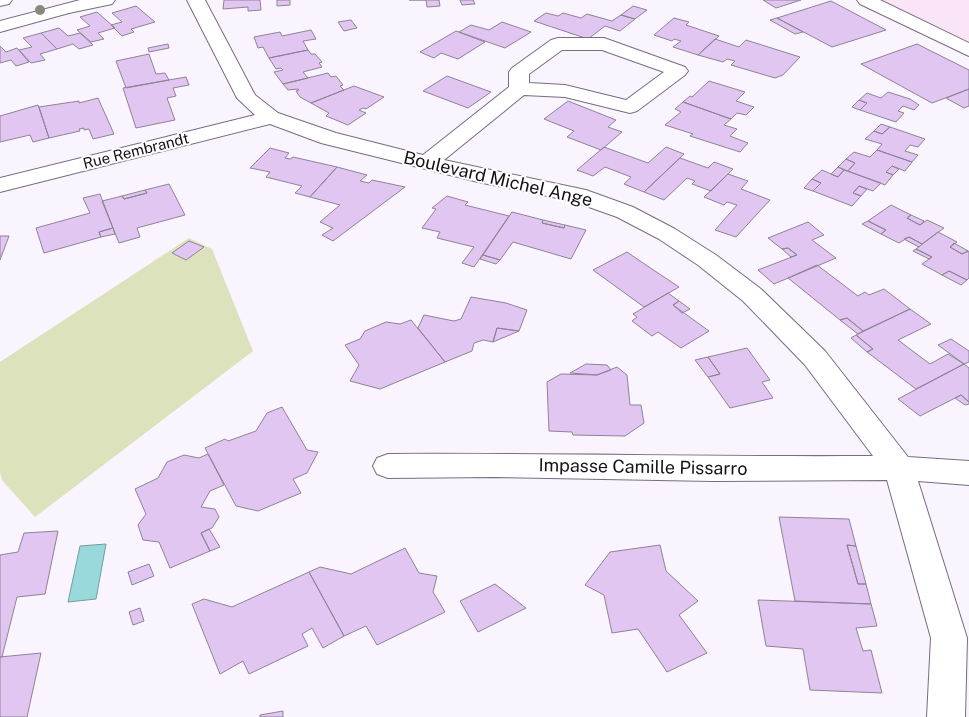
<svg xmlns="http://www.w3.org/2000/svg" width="969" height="717" font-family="'Public Sans',sans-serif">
  <rect width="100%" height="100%" fill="#f9f4fd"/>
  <!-- industrial -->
  <path fill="#f9e5f5" d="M861,0H969V56Z"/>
  <!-- green -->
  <path fill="#dce2bc" d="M189,238L212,249L253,351L35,517L2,480L0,472V362Z"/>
  <!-- water -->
  <path fill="#99d9db" stroke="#729da1" d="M106,544L96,599L68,602L80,546Z"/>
  <!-- building -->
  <path fill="#e0c6f1" stroke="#8f8397" d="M224,0H260L261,10L248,11V7L223,9Z
    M277,0H290V5L277,6Z
    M409,0H439L440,6L427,7L426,0Z
    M460,0H473L475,4L462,5Z
    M763,0H801L776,8Z
    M831,1L886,30L832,47L777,18Z
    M136,6L155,22L131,29L134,32L122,36L111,25L122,22L112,13Z
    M633,6L647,10L635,19L621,15Z
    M97,12L115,28L98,33L104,39L91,42L77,30L90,26L80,17Z
    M546,13L558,16L563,13L581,18L587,14L612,21L621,15L635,19L620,31L605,26L588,39L534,21Z
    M674,18L689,22L686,25L719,36L698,55L673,47L681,41L674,39L672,41L654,35Z
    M777,18L803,32L795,34L770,20Z
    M351,20L357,28L344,31L338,22Z
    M502,22L531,32L505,48L459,32L471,25L489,30Z
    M59,28L68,36L80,33L93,45L79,49L73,44L57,49L41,33Z
    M311,30L316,39L303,41L308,50L269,58L263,47L258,48L254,37L280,32L282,36Z
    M456,31L485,42L458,59L441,53L434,58L420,52Z
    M41,33L57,49L40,54L45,60L31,63L19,50L32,47L23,38Z
    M715,39L739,47L746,40L800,57L783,75L775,78L731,65L735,61L727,59L723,62L698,55Z
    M168,44L169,48L149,52L148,48Z
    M917,44L969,70V89L932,103L861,64Z
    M0,46L6,52L17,48L29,62L16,66L11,60L0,63Z
    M308,50L311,54H315L322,62L319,63L322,67L303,72L308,78L283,84L274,72L283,70L281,68L276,69L269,58Z
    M149,54L156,74L165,73L169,80L126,88L116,61Z
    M328,73L331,77L336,76L343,85L340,86L344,90L311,103L300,97L296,91L299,90L297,89L288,90L283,84Z
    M447,76L491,92L468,108L423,91Z
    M186,77L189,85L173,88L176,96L167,98L175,120L136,128L123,88Z
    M709,81L745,92L736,101L754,107L746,115L737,113L731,119L683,102L690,96L692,97Z
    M354,86L384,97L366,109L363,108L359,110L366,113L348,125L326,116L329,113L311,103Z
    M969,89V106L964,108L946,98Z
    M888,92L910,99L919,105L914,110L903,106L898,111L904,113L896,122L860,110L867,103L859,100L867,93L881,98Z
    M98,98L114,134L93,139L89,129L84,130V128L79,129L80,131L49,138L39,107L79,101V103Z
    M859,100L867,103L860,110L852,107Z
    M568,101L616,120L608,127L622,132L601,150L567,137L574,131L544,119Z
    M683,102L731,119L724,125L737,129L730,136L748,143L740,152L690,136L693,134L665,125L681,112L675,109Z
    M38,105L49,138L33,142L30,135L0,142V116Z
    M881,124L890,127L882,134L874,131Z
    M890,127L925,139L918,147L910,145L905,151L918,155L912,162L877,150L882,144L865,139L874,131L882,134Z
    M604,147L648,163L666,147L684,154L644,192L624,184L631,177L605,167L593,176L577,170Z
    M270,148L289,153L285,158L290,159L293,157L337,167L310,197L295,193L302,186L266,177L270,172L250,168Z
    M877,150L912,162L905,171L892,166L886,172L893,175L885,185L848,171L855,163L846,159L854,152L870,157Z
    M680,158L708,168L714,162L733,169L711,191L692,184L695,181L687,178L664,200L644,192Z
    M846,159L855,163L848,171L838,167Z
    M892,166L899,169L893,175L886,172Z
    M337,167L367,175L360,181L369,183L372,180L405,187L333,241L322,235L333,228L320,222L340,205L310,197Z
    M838,167L844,170L838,177L831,174Z
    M822,170L838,177L844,170L881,183L873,191L859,186L853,193L861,196L852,206L813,191L821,183L812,179Z
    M728,174L748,181L741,189L770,200L736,237L715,230L737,205L727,202L724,205L704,197Z
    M812,179L821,183L813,191L804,188Z
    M169,184L185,215L137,228L140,237L119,243L102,201L122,196L124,199L147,193L145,190Z
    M859,186L867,189L861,196L853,193Z
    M145,190L147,193L124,199L122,196Z
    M100,194L113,228L99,232L101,237L44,253L36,228L90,213L83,198Z
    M447,196L468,202L465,205L509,216L474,267L462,263L474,247L437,238L440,232L422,228L436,209L432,208Z
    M891,205L911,215L907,218L920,225L927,220L944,228L922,244L909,237L899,243L881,234L886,230L868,221Z
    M512,212L543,220L542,223L564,228L565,225L586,230L571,259L513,242L500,260L483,255Z
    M911,215L924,221L920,225L907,218Z
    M543,220L565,225L564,228L542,223Z
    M868,221L886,230L881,234L862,224Z
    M808,222L824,235L812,240L836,258L774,284L758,270L797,255L788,248L782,249L768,238Z
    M113,228L115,234L101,237L99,232Z
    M938,232L957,242L950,247L962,254L969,251V278L967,280L949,271L942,275L922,264L932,257L916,249Z
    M0,236H9L0,260Z
    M909,237L922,244L919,247L904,239Z
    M189,241L204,247L186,260L172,253Z
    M954,243L968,251L962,254L950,247Z
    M788,248L797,255L791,257L782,249Z
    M916,249L932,257L929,259L913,251Z
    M627,252L643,263L679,287L644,307L593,270Z
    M483,255L500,260L496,264L480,259Z
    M817,265L858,296L865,292L869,295L884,289L910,309L863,331L847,318L840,320L788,278Z
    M949,271L967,280L961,285L942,275Z
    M668,293L679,301L673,305L709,331L681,348L658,332L652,336L632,321L637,317L633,314Z
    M471,297L506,303L527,310L519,331L497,328L493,342L483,340L474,343L472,351L445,362L418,328L424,315L454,321L461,319Z
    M679,301L690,309L682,313L673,305Z
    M910,309L931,324L898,340L930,364L948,354L964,364L916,389L867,352L873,349L856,335Z
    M847,318L863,331L858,334L840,320Z
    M411,320L445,362L380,389L350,381L359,365L345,345L360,339L365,331L386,322L400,324Z
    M497,328L519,331L493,342Z
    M856,335L873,349L867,352L851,338Z
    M951,339L969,351V362L964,364L938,345Z
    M747,348L770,380L762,382L773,398L730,408L708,377L720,374L708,357Z
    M708,357L720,374L708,377L695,360Z
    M586,364L607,365L611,370L597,375L570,373Z
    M964,364L969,368V402L961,395L920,416L898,399Z
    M617,367L627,375L630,405H641L644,423L625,436L573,435L572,432L549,431L547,382L561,374L597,375Z
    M961,395L969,402V404L965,405L955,398Z
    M282,407L307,450L318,452L307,473L293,479L301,493L258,511L236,506L205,448L225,439L228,441L256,431L267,413Z
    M208,454L224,485L210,491L201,507L215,509L219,517L212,528L201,533L210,551L170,568L159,542L143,540L138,525L146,514L135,489L158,478L167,462L184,455L199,458Z
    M779,517L849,519L856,546L847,545L858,584H866L871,604L795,601Z
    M209,529L220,547L210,551L201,533Z
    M58,531L45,594L17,597L2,657H0V555L18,552L24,533Z
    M660,545L666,571L698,601L679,615L707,653L667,672L638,629L612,633L604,595L585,585L610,552Z
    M847,545L856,546L866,584H858Z
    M405,548L419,573L437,576L433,592L445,612L377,645L366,626L344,636L309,572L320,567L351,574Z
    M149,564L154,576L132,585L128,572Z
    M309,572L344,636L323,648L312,628L302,634L308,646L249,674L243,661L220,674L192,604L204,599L232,607Z
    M495,584L526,608L478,632L460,601Z
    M758,600L871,604L877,626L856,628L863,651L871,650L882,693L810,690L803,649L766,646Z
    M140,608L144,621L133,625L129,612Z
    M41,653L27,717H0V657Z
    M283,711V717H260V715Z"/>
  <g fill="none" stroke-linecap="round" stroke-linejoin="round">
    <defs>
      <path id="minor" d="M0,0H12L9,4L0,6Z
        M80,0H115L112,4L69,13L0,32V21Z
        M187,0H205L255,95L278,113L336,133L423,155L509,87V72L512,68L551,40L558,38H604L685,67L688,71L685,75L637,111L630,113L565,97L524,95L444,160L586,190L633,207L675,229L716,255L761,289L825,351L908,457L969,461V485L918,481L967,638L965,717H927L931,638L887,480L713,481L493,477L388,478L377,474L373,466L377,458L388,454C550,453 712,457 873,456L805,365L743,301L698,265L659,239L617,217L572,201L478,182L321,143L270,124L0,192V178L255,115L237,98ZM562,50H602L664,72L626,100L565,85L529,83V74Z
        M857,0H880L969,43V56L860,4Z"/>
    </defs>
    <!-- minor casing -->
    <use href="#minor" stroke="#786c80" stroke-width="2"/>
    <!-- minor -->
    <use href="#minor" fill="#fff" fill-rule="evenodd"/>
  </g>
  <!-- trees -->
  <circle fill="#8a8a7a" cx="40" cy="10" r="5"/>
  <g text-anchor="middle" stroke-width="4" stroke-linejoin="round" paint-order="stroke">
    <!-- far-street labels -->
    <g font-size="15" fill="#161119" stroke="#fff">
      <text transform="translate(136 151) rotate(-14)" y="5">Rue Rembrandt</text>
    </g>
    <!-- street labels -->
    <g font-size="18" fill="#161119" stroke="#fff">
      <text transform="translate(498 179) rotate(13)" y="6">Boulevard Michel Ange</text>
      <text transform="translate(643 467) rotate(1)" y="6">Impasse Camille Pissarro</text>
    </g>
  </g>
</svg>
